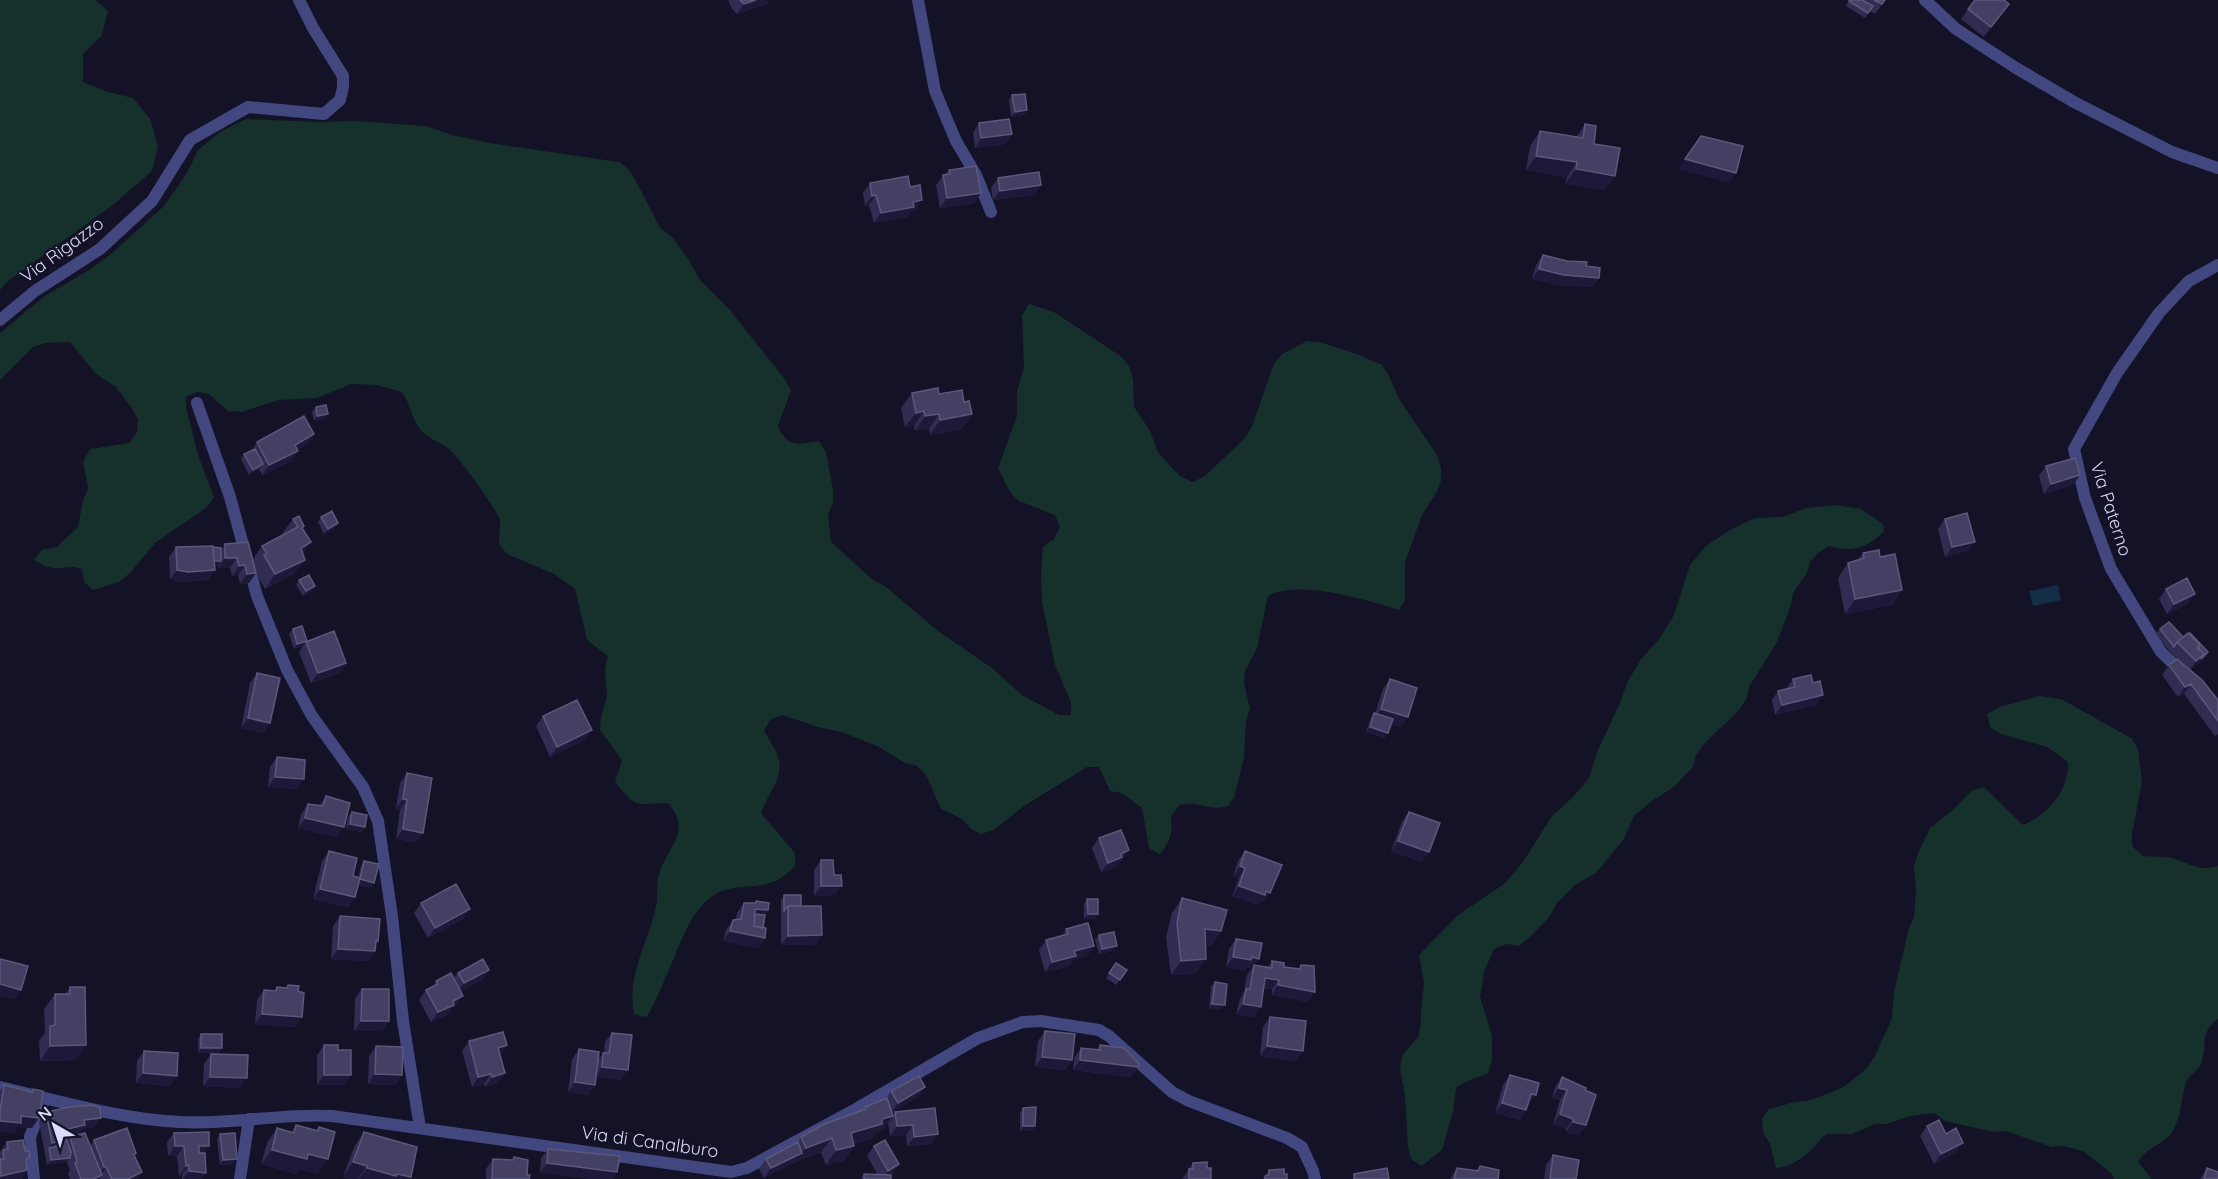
<svg xmlns="http://www.w3.org/2000/svg" width="2218" height="1179" font-family="Quicksand,sans-serif">
  <rect width="100%" height="100%" fill="#131226"/>
  <!-- green -->
  <path fill="#16302c" d="M0,0H96L108,11L102,35L83,54V82L108,92L133,98L150,119L158,146L152,171L114,204L8,281L0,290Z
    M246,119L317,122L357,121L426,126L452,135L490,143L619,162L629,170L636,181L660,228L671,236L687,257L700,280L729,309L784,378L791,390L778,426C788,449 798,444 819,441L826,452L833,490V502L828,515L831,542L873,580L885,586L938,631L992,668L1022,695L1059,715H1071V702L1055,665L1042,602L1041,573L1043,547L1054,539L1060,527L1055,515L1019,501L1010,492L998,468L1017,416V391L1024,367L1022,315L1029,304L1054,312L1122,357L1130,368L1133,380L1134,407L1149,429L1159,454L1180,476L1193,482L1205,476L1245,438L1252,426L1274,364L1282,354L1307,341L1319,342L1357,354L1382,365L1389,376L1399,399L1437,455L1441,468V481L1436,493L1422,515L1405,562V600L1399,610C1366,600 1300,579 1268,596L1257,648L1245,671L1244,683L1250,709L1246,721L1244,758L1234,797L1228,806C1207,812 1199,800 1179,805L1171,817C1173,833 1170,842 1160,854L1149,848L1142,808L1122,793L1110,791L1099,767H1087L1024,806L994,830L981,834L971,829L962,819L941,809L926,775L917,766L905,763L877,746L841,732L818,727L782,715L770,720L764,731C768,739 775,747 778,756C785,778 767,794 761,813L795,853V866C767,897 741,879 714,895C689,910 677,954 665,979C660,992 653,1005 647,1017L634,1014C626,974 650,940 657,902C658,893 656,883 659,874C667,847 693,832 668,803C634,804 638,809 615,782L622,760L600,730L601,718L607,696L605,669L608,656L587,640L575,589L554,574L507,554L499,544C499,537 500,528 500,521C498,510 459,458 450,450C440,441 428,440 420,429C411,417 411,405 402,392L377,385L351,384L317,398L278,400L242,412L228,411L209,394L197,392L186,397C185,411 190,421 193,434C197,456 206,476 214,497L206,508L155,543L130,573L119,582L93,590L84,582L82,569C71,565 68,568 58,568C49,569 41,564 34,560L42,550L57,547L78,527L83,500L88,488L83,462L90,449L129,443L137,432L138,419L131,407L116,387L96,374L70,342L45,343L33,347L0,380V333L46,295L91,269L112,253L164,206L187,173L198,150L220,132Z
    M1835,505L1861,509L1883,524L1884,531C1869,548 1850,553 1829,546L1818,553L1810,562L1807,573L1793,593L1791,605L1777,642L1749,687L1747,698L1740,709L1703,745L1696,755L1693,767L1674,787L1653,800L1634,816L1623,840L1596,873L1575,885L1556,904L1550,916L1530,937L1519,946L1506,944L1494,949L1484,972L1480,997L1492,1035V1061L1488,1073C1476,1079 1466,1079 1456,1088L1453,1112L1442,1150L1422,1166L1411,1159L1408,1147L1405,1096L1400,1069L1402,1056L1418,1037L1421,1024V1011L1424,982L1419,955L1458,915L1504,884L1523,862L1552,816L1573,797L1589,778L1597,752L1619,705L1628,681L1641,659L1659,639L1674,615L1690,565L1706,546L1730,530L1755,518L1782,517L1807,508Z
    M2039,696L2061,699L2131,738L2138,749L2142,782L2132,834V846L2143,856C2152,857 2163,856 2172,858C2189,863 2199,872 2218,866V1019C2200,1033 2207,1042 2202,1061C2200,1070 2189,1074 2186,1083C2181,1098 2181,1119 2172,1132C2163,1146 2147,1146 2138,1162L2152,1179H2114L2112,1174L2083,1151L2064,1146L2052,1147L2006,1131L1994,1132L1945,1121L1934,1113L1910,1116L1887,1124H1875L1852,1134H1826C1812,1149 1797,1167 1776,1168L1770,1144L1763,1132L1762,1119L1769,1109L1795,1102L1808,1101L1832,1092L1845,1086L1867,1068L1875,1056L1892,1018L1894,992L1909,928L1914,917L1916,891L1914,866L1918,853L1930,828L1953,810L1971,791L1984,787L2023,825C2049,814 2069,790 2068,762L2047,747L2001,734L1990,727L1987,714L1999,707Z"/>
  <!-- water -->
  <path fill="#142e48" d="M2058,585L2061,600L2033,606L2029,591Z"/>
  <g fill="none" stroke-linecap="round" stroke-linejoin="round">
    <!-- street -->
    <path stroke="#424780" stroke-width="12" d="M918,0L935,91L956,141L976,175L991,212
      M1925,0L1956,29L2016,68L2074,102L2172,152L2218,168
      M0,320L35,291L100,249L152,201L190,140L248,107L324,114L340,100L343,87V76L313,28L299,0
      M197,403L230,497L257,596L287,670L312,716L363,787L378,821L392,916L403,1021L420,1128
      M2183,673L2161,652L2111,569L2085,498L2074,449L2117,373L2159,313L2189,281L2218,265
      M0,1087C59,1101 119,1119 180,1122C231,1125 281,1113 332,1116L731,1172L747,1168L856,1109L978,1038L1023,1022L1041,1021L1099,1030L1109,1036L1172,1092L1189,1101L1287,1138L1302,1147L1313,1171L1315,1179
      M34,1179L30,1137L45,1098
      M240,1179L249,1119"/>
  </g>
  <!-- wall -->
  <path fill="#312d52" d="M728,0H769L767,4L737,14L732,9Z
    M1849,0H1885L1875,14L1870,11L1865,18L1846,6Z
    M2009,4L1984,37L1961,19L1968,9Z
    M1012,95L1027,110L1024,115L1011,117L1009,100Z
    M979,123L1012,134L1005,144L975,148L973,133Z
    M1585,124L1594,144L1605,190L1565,184L1567,177L1526,170L1530,146L1540,131L1576,137Z
    M949,170L981,193L974,203L940,208L936,185L943,175H945Z
    M998,178L1041,185L1034,195L993,200L991,188Z
    M870,183L910,187L916,210L911,211L907,217L874,223L869,205L865,206L863,193Z
    M1543,255L1586,266L1599,278L1592,287L1557,285L1532,279L1536,265Z
    M912,393L939,394L962,429L930,435L929,429L915,431L914,426L905,427L901,408Z
    M316,407L324,419L314,421L312,412Z
    M314,434L307,444L297,450L298,451L291,461L262,475L259,469L249,475L241,459L244,454L252,451L257,442Z
    M2046,466L2080,475L2073,485L2044,494L2039,476Z
    M321,517L338,523L335,528L324,534L318,522Z
    M293,519L303,529V554L294,574L265,589L256,573L249,583L240,584L238,575L232,576L230,568H218V565L214,566L208,580L181,582L170,579L169,557L176,547H213L221,550L225,544L253,559L262,546L283,535L282,534Z
    M1945,519L1968,551L1945,557L1938,529Z
    M1863,553L1880,557L1902,590L1892,605L1845,614L1838,578L1848,563L1858,560Z
    M299,580L312,591L303,596L296,585Z
    M2166,589L2195,594L2188,604L2167,614L2159,599Z
    M293,629L307,641L346,663L339,673L311,683L299,652L303,646L294,649L289,634Z
    M2160,629L2183,637L2208,652L2205,657L2190,670L2218,700V734L2215,736L2184,694L2178,697L2162,675L2169,665L2180,661L2170,652L2156,634Z
    M257,673L270,723L263,733L241,728L250,683Z
    M1390,679L1401,727L1391,724L1388,733L1385,738L1366,732L1371,718L1375,714L1383,689Z
    M1793,679L1813,683L1816,705L1775,715L1772,700L1778,691L1786,689Z
    M543,716L592,730L585,740L550,757L536,726Z
    M277,757L297,789L268,787L270,767Z
    M407,773L423,833L416,842L396,839L400,810L396,808L400,783Z
    M326,796L337,837L298,828L301,814L308,804L319,806Z
    M352,812L365,827L361,832L346,829L348,817Z
    M1409,812L1422,862L1391,851L1402,822Z
    M1099,838L1129,850L1122,860L1119,862L1116,867L1101,872L1092,848Z
    M329,851L353,876L358,877L361,866L364,861L374,883L371,888L358,885L348,907L313,899L322,861Z
    M1245,851L1263,902L1260,901L1258,905L1232,896L1239,878L1233,876L1238,861Z
    M821,860L834,875L835,895L814,896V870Z
    M784,895L801,906L822,935L815,945H781V900Z
    M1182,898L1221,931L1211,946L1206,945V959L1195,974L1171,975L1166,937L1172,913Z
    M1087,899L1098,914L1095,919H1084V904Z
    M756,901L768,910L765,915L763,928L765,938L758,948L723,941L726,930L733,920L736,919L737,913L744,903H754Z
    M421,903L463,919L428,938L414,913Z
    M340,916L378,941L375,945V951L368,961L331,959L333,926Z
    M1066,929L1094,946L1087,956L1073,960L1069,966L1045,972L1039,950L1046,940L1062,936Z
    M1099,935L1113,951L1099,954L1095,940Z
    M1236,939L1254,965L1268,967L1272,961L1284,967L1299,969L1301,965L1308,1002L1272,995V989L1264,988L1254,1017L1236,1014L1240,999L1244,992L1247,975L1252,968H1246L1244,970L1226,967L1229,949Z
    M1116,963L1127,970L1116,985L1106,978Z
    M489,970L482,980L461,991L456,1006L452,1008L447,1015L431,1022L419,1000L426,990L432,988L436,981L454,978L458,973Z
    M1215,982L1221,1010L1209,1008L1211,987Z
    M288,985L298,991L302,1017L295,1027L255,1024L257,1000L264,990L274,991L277,987L286,988Z
    M70,987L86,1045L75,1060L40,1061L39,1041L45,1033L44,1009L55,994H65Z
    M362,989L389,1021L382,1031H354L355,998Z
    M1270,1017L1296,1061L1260,1056L1263,1027Z
    M1045,1031L1072,1060L1065,1070L1035,1067L1038,1041Z
    M612,1033L621,1080L596,1077L588,1095L568,1092L572,1059L579,1049L598,1059L604,1053L605,1042Z
    M201,1034L219,1053H198V1039Z
    M469,1041L507,1045L500,1055L505,1073L498,1083L485,1087L484,1084L472,1087L462,1051Z
    M324,1045L338,1050L351,1075L344,1085H317V1055Z
    M1100,1045L1131,1077L1073,1070L1074,1058L1081,1048L1097,1049Z
    M376,1046L402,1075L395,1085L368,1084L369,1056Z
    M144,1051L170,1086L136,1083L137,1061Z
    M211,1054L240,1088L203,1086L204,1064Z
    M1510,1075L1529,1105H1528L1526,1110L1520,1120L1495,1113L1503,1085Z
    M1562,1077L1585,1090L1586,1125L1579,1135L1566,1132V1129L1553,1124L1560,1100L1552,1098L1555,1087Z
    M4,1085L31,1091L33,1089L32,1128L18,1127L14,1133L0,1131V1091Z
    M925,1087L918,1097L892,1112L893,1115L895,1112L938,1134L931,1144L907,1146L906,1135L890,1136L888,1123L883,1130L876,1132L872,1139L854,1144V1146L844,1161L826,1165L821,1152L795,1162L764,1178L759,1169L766,1159L798,1142L801,1137L863,1110L865,1107L886,1099L891,1091Z
    M1023,1108L1035,1126L1032,1131H1020V1113Z
    M46,1112L94,1127L83,1129L78,1135L90,1146L94,1140L134,1156L142,1172L137,1179H100V1178L99,1179H70L68,1173L70,1171L67,1162L47,1165L39,1122Z
    M296,1125L317,1130L319,1127L318,1174L300,1169L296,1174L261,1164L267,1143L277,1128L291,1132Z
    M1927,1126L1946,1134L1956,1153L1934,1164L1920,1136Z
    M364,1132L411,1177L410,1179H351L343,1177L354,1147Z
    M174,1133L204,1153L206,1173L201,1179H182V1175L179,1176L177,1156H168L167,1142Z
    M220,1134L233,1164L220,1165L217,1139Z
    M7,1142L27,1162V1170L21,1179H0V1152Z
    M874,1146L899,1164L892,1174L890,1175L891,1179H861L864,1174L878,1175L867,1156Z
    M548,1149L617,1172L612,1179L540,1173L541,1158Z
    M1553,1155L1576,1179H1544L1546,1165Z
    M514,1157L527,1175L529,1179H486V1169L493,1159L512,1160Z
    M1193,1163L1207,1168L1211,1179H1182Z
    M1480,1166L1498,1179H1450L1457,1168L1477,1170Z
    M2207,1168L2218,1179H2200Z
    M1269,1170L1284,1174L1287,1179H1263Z"/>
  <!-- shaded-wall -->
  <path fill="#1d1a39" d="M756,0H769L767,4L737,14L744,4Z
    M2009,4L2002,14L1984,37L1991,27Z
    M1027,110L1024,115L1011,117L1015,112Z
    M1012,134L1005,144L975,148L981,138Z
    M1536,156L1577,162L1567,177L1526,170Z
    M1685,159L1736,173L1729,183L1678,169Z
    M1576,169L1615,176L1605,190L1565,184Z
    M1041,185L1034,195L993,200L1000,191Z
    M981,193L974,203L940,208L947,198Z
    M876,195L869,205L865,206L872,196Z
    M922,200L916,210L911,211L907,217L874,223L881,213L913,202Z
    M1539,269L1599,278L1592,287L1557,285L1532,279Z
    M924,411L914,426L905,427L916,413Z
    M328,414L324,419L314,421L317,416Z
    M939,414L929,429L915,431L925,416Z
    M972,414L962,429L930,435L940,420Z
    M314,434L307,444L288,455L295,445Z
    M298,451L291,461L262,475L269,465Z
    M263,464L259,469L249,475L253,470Z
    M2080,475L2073,485L2044,494L2051,484Z
    M338,523L335,528L324,534L328,529Z
    M311,542L301,557V548Z
    M1975,542L1968,551L1945,557L1952,547Z
    M225,558H237L230,568H218Z
    M305,560L294,574L265,589L275,574Z
    M211,561H221L218,566H207Z
    M245,565L238,575L232,576L239,566Z
    M177,570H215L208,580L181,582L170,579Z
    M256,573L249,583L240,584L247,574Z
    M315,586L312,591L303,596L306,591Z
    M1902,590L1892,605L1845,614L1855,599Z
    M2195,594L2188,604L2167,614L2174,604Z
    M307,641L303,646L294,649L297,644Z
    M2208,652L2205,657L2189,671L2196,661L2204,654Z
    M346,663L339,673L311,683L318,673Z
    M2191,684L2184,694L2178,697L2185,687Z
    M1823,695L1816,705L1775,715L1782,705Z
    M1381,709L1408,717L1401,727L1374,718Z
    M248,718L270,723L263,733L241,728Z
    M1370,727L1388,733L1385,738L1366,732Z
    M592,730L585,740L550,757L557,747Z
    M275,777L304,779L297,789L268,787Z
    M403,799L407,800L400,810L396,808Z
    M305,818L344,827L337,837L298,828Z
    M350,824L365,827L361,832L346,829Z
    M403,829L423,833L416,842L396,839Z
    M1398,841L1429,852L1422,862L1391,851Z
    M1129,850L1122,860L1119,862L1116,867L1101,872L1108,863L1121,854Z
    M1240,866L1245,868L1239,878L1233,876Z
    M360,879L374,883L371,888L356,884Z
    M821,886H842L835,895L814,896Z
    M1239,886L1266,891L1270,893L1263,902L1260,901L1258,905L1232,896Z
    M320,889L355,897L348,907L313,899Z
    M470,909L463,919L428,938L435,928Z
    M755,909L768,910L761,920L752,919Z
    M1088,914H1098L1095,919H1084Z
    M1205,929L1221,931L1211,946L1195,943Z
    M730,931L765,938L758,948L723,941Z
    M822,935L815,945H781L788,936Z
    M1094,946L1087,956L1073,960L1069,966L1045,972L1052,962L1074,951Z
    M1117,946L1113,951L1099,954L1102,949Z
    M338,949L375,951L368,961L331,959Z
    M1233,957H1252L1259,959L1252,968H1246L1244,970L1226,967Z
    M1206,959L1195,974L1171,975L1181,961Z
    M489,970L482,980L457,993L464,983Z
    M1265,978L1279,980L1272,989L1259,988Z
    M0,984L21,990L15,1000L0,996Z
    M1278,985L1315,992L1308,1002L1272,995Z
    M463,996L456,1006L452,1008L447,1015L431,1022L438,1012Z
    M1212,1004L1225,1005L1221,1010L1209,1008Z
    M1243,1004L1261,1007L1254,1017L1236,1014Z
    M262,1014L302,1017L295,1027L255,1024Z
    M361,1021H389L382,1031H354Z
    M86,1045L75,1060L40,1061L50,1046Z
    M507,1045L500,1055L498,1048Z
    M1267,1046L1303,1051L1296,1061L1260,1056Z
    M201,1048H222L219,1053H198Z
    M1042,1057L1072,1060L1065,1070L1035,1067Z
    M1080,1060L1138,1067L1131,1077L1073,1070Z
    M602,1067L628,1070L621,1080L595,1077Z
    M143,1073L177,1076L170,1086L136,1083Z
    M505,1073L498,1083L485,1087L492,1077Z
    M375,1074L402,1075L395,1085L368,1084Z
    M491,1074L484,1084L472,1087L478,1077Z
    M324,1075H351L344,1085H317Z
    M210,1077L247,1078L240,1088L203,1086Z
    M575,1082L595,1085L588,1095L568,1092Z
    M925,1087L918,1097L891,1113L898,1103Z
    M1559,1088L1567,1090L1560,1100L1552,1098Z
    M1531,1094L1536,1095L1529,1105L1524,1104Z
    M1502,1103L1526,1110L1520,1120L1495,1113Z
    M1560,1114L1573,1119L1566,1129L1553,1124Z
    M21,1116L39,1118L32,1128L18,1127L14,1133L0,1131V1121Z
    M893,1116L883,1130L876,1132L872,1139L840,1148L851,1133L882,1119Z
    M101,1118L94,1127L83,1129L78,1135L60,1139L63,1130L84,1120Z
    M1573,1122L1586,1125L1579,1135L1566,1132Z
    M913,1125L906,1135L890,1136L897,1126Z
    M1023,1126H1035L1032,1131H1020Z
    M938,1134L931,1144L907,1146L914,1137Z
    M832,1138L821,1152L795,1162L764,1178L771,1168L802,1153L806,1148Z
    M64,1140L57,1150L49,1148L52,1143Z
    M1963,1143L1956,1153L1934,1164L1941,1154Z
    M175,1146H184L177,1156H168Z
    M199,1146H209L202,1155H192Z
    M854,1146L844,1161L826,1165L836,1150Z
    M272,1150L308,1154L328,1159L318,1174L300,1169L296,1174L261,1164Z
    M70,1158L67,1162L47,1165L51,1160Z
    M237,1159L233,1164L220,1165L223,1160Z
    M353,1162L367,1166L358,1179H351L343,1177Z
    M547,1163L617,1172L612,1179H590L540,1173Z
    M899,1164L892,1174L882,1179L888,1171Z
    M189,1165L182,1175L179,1176L186,1166Z
    M104,1167H106L99,1179H94L97,1177Z
    M367,1168L397,1174L411,1177L410,1179H359Z
    M27,1170L21,1179H0L1,1176Z
    M189,1171L206,1173L201,1179H183Z
    M142,1172L137,1179H128Z"/>
  <!-- building -->
  <path fill="#434064" stroke="#5b587c" stroke-width="1.5" d="M740,0H756L744,4Z
    M1850,0H1862L1873,6L1868,13L1849,1Z
    M1874,0H1885L1882,4Z
    M1975,0H2004L2009,4L1991,27L1968,9Z
    M1025,94L1027,110L1015,112L1012,95Z
    M1009,119L1012,134L981,138L979,123Z
    M1585,124L1596,126L1594,144L1620,148L1615,176L1576,169L1577,162L1536,156L1540,131L1583,138Z
    M1701,136L1743,146L1736,173L1685,159Z
    M976,166L981,193L947,198L943,175L950,174L949,170Z
    M1039,172L1041,185L1000,191L998,178Z
    M908,176L910,187L920,185L922,200L913,202L914,207L881,213L876,195L872,196L870,183Z
    M1543,255L1567,261L1587,262L1586,266L1600,268L1599,278L1564,275L1539,269Z
    M938,388L939,394L962,390L964,402L969,401L972,414L940,420L939,414L925,416L924,411L916,413L912,393Z
    M326,405L328,414L317,416L316,407Z
    M304,416L314,434L295,445L298,451L269,465L257,442Z
    M255,449L263,464L253,470L244,454Z
    M2075,458L2080,475L2051,484L2046,466Z
    M332,511L338,523L328,529L321,517Z
    M1967,513L1975,542L1952,547L1945,519Z
    M299,516L304,526L302,528L311,542L301,548L305,560L275,574L264,555L267,553L262,546L298,527L293,519Z
    M248,542L256,573L247,574L245,565L239,566L237,558H225V544Z
    M213,546L215,570L188,572L177,570L176,547Z
    M213,547L221,548V561H214Z
    M1879,550L1880,557L1895,554L1902,590L1855,599L1848,563L1864,558L1863,553Z
    M309,575L315,586L306,591L299,580Z
    M2187,578L2195,594L2174,604L2166,589Z
    M2169,622L2183,637L2177,642L2174,647L2160,629Z
    M302,626L307,641L297,644L293,629Z
    M334,631L346,663L318,673L306,642Z
    M2188,633L2200,645L2197,648L2204,654L2196,661L2177,642Z
    M2190,633L2208,652L2201,659L2204,654L2198,648L2200,645L2189,634Z
    M2177,659L2202,680L2218,700V721L2191,684L2185,687L2169,665Z
    M257,673L280,678L270,723L248,718Z
    M1811,675L1813,683L1820,681L1823,695L1782,705L1778,691L1795,687L1793,679Z
    M1390,679L1417,688L1408,717L1381,709Z
    M577,700L592,730L557,747L543,716Z
    M1374,713L1393,719L1388,733L1370,727Z
    M277,757L305,760L304,779L275,777Z
    M407,773L432,778L423,833L403,829L407,800L403,799Z
    M326,796L350,803L344,827L305,818L308,804L323,806Z
    M352,812L367,815L365,827L350,824Z
    M1409,812L1440,823L1429,852L1398,841Z
    M1121,830L1129,850L1121,854L1122,857L1108,863L1099,838Z
    M329,851L357,858L353,876L360,878L355,897L320,889Z
    M1245,851L1282,865L1270,893L1266,891L1265,895L1239,886L1245,868L1240,866Z
    M821,860H833L834,875H841L842,886H821Z
    M364,861L379,864L374,883L360,879Z
    M456,884L470,909L435,928L421,903Z
    M784,895H801V906H788L784,911Z
    M1182,898L1227,910L1221,931L1205,929L1206,959L1181,961L1177,923Z
    M1087,899H1098V914H1088Z
    M756,901L769,903L768,910L755,909L754,926L766,928L765,938L730,931L733,920L741,919L744,903H756Z
    M788,906H821L822,935L788,936Z
    M755,914L765,915L763,928L754,926Z
    M340,916L380,919L378,941H376L375,951L338,949Z
    M1088,923L1094,946L1074,951L1076,956L1052,962L1046,940L1068,934L1066,929Z
    M1114,932L1117,946L1102,949L1099,935Z
    M1236,939L1262,943L1259,959L1252,957L1251,960L1233,957Z
    M0,959L28,966L21,990L0,984Z
    M483,959L489,970L464,983L458,973Z
    M1272,961L1284,963V967L1300,969L1301,965L1314,966L1315,992L1278,985L1279,980L1265,978L1261,1007L1243,1004L1246,989H1250L1254,965L1272,968Z
    M1116,963L1127,970L1120,980L1109,973Z
    M451,973L463,996L453,1001L454,1005L438,1012L426,990L438,984L436,981Z
    M1215,982L1227,984L1225,1005L1212,1004Z
    M288,985L299,986L298,991L304,993L302,1017L262,1014L264,990L276,991L277,987L287,988Z
    M70,987H85L86,1045L50,1046V1026L55,1025V994H70Z
    M362,989H389V1021H361Z
    M1270,1017L1306,1021L1303,1051L1267,1046Z
    M1045,1031L1075,1034L1072,1060L1042,1057Z
    M503,1032L507,1045L498,1048L505,1073L492,1077L491,1074L478,1077L469,1041Z
    M612,1033L632,1035L628,1070L602,1067L603,1053H609Z
    M201,1034H222V1048H201Z
    M324,1045H338V1050H351V1075H324Z
    M1100,1045L1124,1048L1139,1064L1138,1067L1080,1060L1081,1048L1100,1050Z
    M376,1046L403,1047L402,1075L375,1074Z
    M579,1049L599,1052L595,1085L575,1082Z
    M144,1051L178,1053L177,1076L143,1073Z
    M211,1054L248,1055L247,1078L210,1077Z
    M1510,1075L1539,1083L1536,1095L1531,1094L1526,1110L1502,1103Z
    M919,1076L925,1087L898,1103L891,1091Z
    M1562,1077L1586,1088L1585,1090L1596,1095L1586,1125L1573,1122V1119L1560,1114L1567,1090L1559,1088Z
    M4,1085L32,1092L33,1089L43,1091L39,1118L21,1116V1123L0,1121V1111Z
    M887,1098L893,1116L882,1119V1124L851,1133L854,1146L836,1150L832,1138L806,1148L801,1137L822,1125L866,1109L865,1107Z
    M93,1105L100,1108L101,1118L84,1120L85,1125L63,1130L64,1140L52,1143L46,1112L69,1107Z
    M1036,1107L1035,1126H1023V1108Z
    M935,1108L938,1134L914,1137L913,1125L897,1126L895,1112Z
    M1939,1120L1946,1134L1956,1128L1963,1143L1941,1154L1927,1126Z
    M296,1125L318,1131L319,1127L335,1132L328,1159L308,1154L307,1159L272,1150L277,1128L294,1133Z
    M127,1128L136,1153L134,1155L142,1172L128,1179H112L106,1167H104L94,1140Z
    M209,1132V1146H199V1153H205L206,1173L189,1171V1165L186,1166L184,1146H175L174,1133Z
    M364,1132L417,1147L411,1177L397,1174L396,1176L367,1168V1166L353,1162Z
    M85,1133L102,1175L94,1179H81L75,1163L77,1161L70,1137Z
    M235,1133L237,1159L223,1160L220,1134Z
    M63,1135H65L71,1152L70,1158L51,1160L49,1148L60,1145L64,1140Z
    M23,1140L25,1151H29L30,1157L26,1159L27,1170L1,1176L0,1159H4L3,1150L8,1149L7,1142Z
    M885,1140L899,1164L888,1171L874,1146Z
    M798,1142L802,1153L771,1168L766,1159Z
    M548,1149L620,1156L617,1172L547,1163Z
    M1553,1155L1579,1160L1576,1179H1550Z
    M514,1157L528,1160L527,1175H530L529,1179H492L493,1159L513,1160Z
    M1207,1162V1168H1211V1179H1189V1169H1193V1163Z
    M1480,1166L1499,1170L1498,1179H1454L1457,1168L1478,1171Z
    M1387,1168L1389,1179H1354V1174Z
    M2207,1168L2218,1172V1179H2204Z
    M1284,1169V1174H1287V1179H1265V1176L1269,1175V1170Z
    M864,1174L891,1175V1179H864Z"/>
  <g text-anchor="middle" stroke-width="4.5" stroke-linejoin="round" paint-order="stroke">
    <!-- street labels -->
    <g font-size="18" fill="#dbdbfb" stroke="#131226">
      <text transform="translate(62 250) rotate(-36)" y="6">Via Rigazzo</text>
      <text transform="translate(2111 509) rotate(72)" y="6">Via Paterno</text>
      <text transform="translate(650 1142) rotate(8)" y="6">Via di Canalburo</text>
    </g>
  </g>
  <!-- north arrow -->
  <g transform="translate(54 1125) rotate(321)" stroke="#131226" stroke-width="4.5" paint-order="stroke">
  <path d="M0-4.5L10 22L0 15L-10 22Z" fill="#dbdbfb"/>
  <text y="-9" font-size="16" font-weight="bold" text-anchor="middle" fill="#dbdbfb">N</text>
  </g>
</svg>
